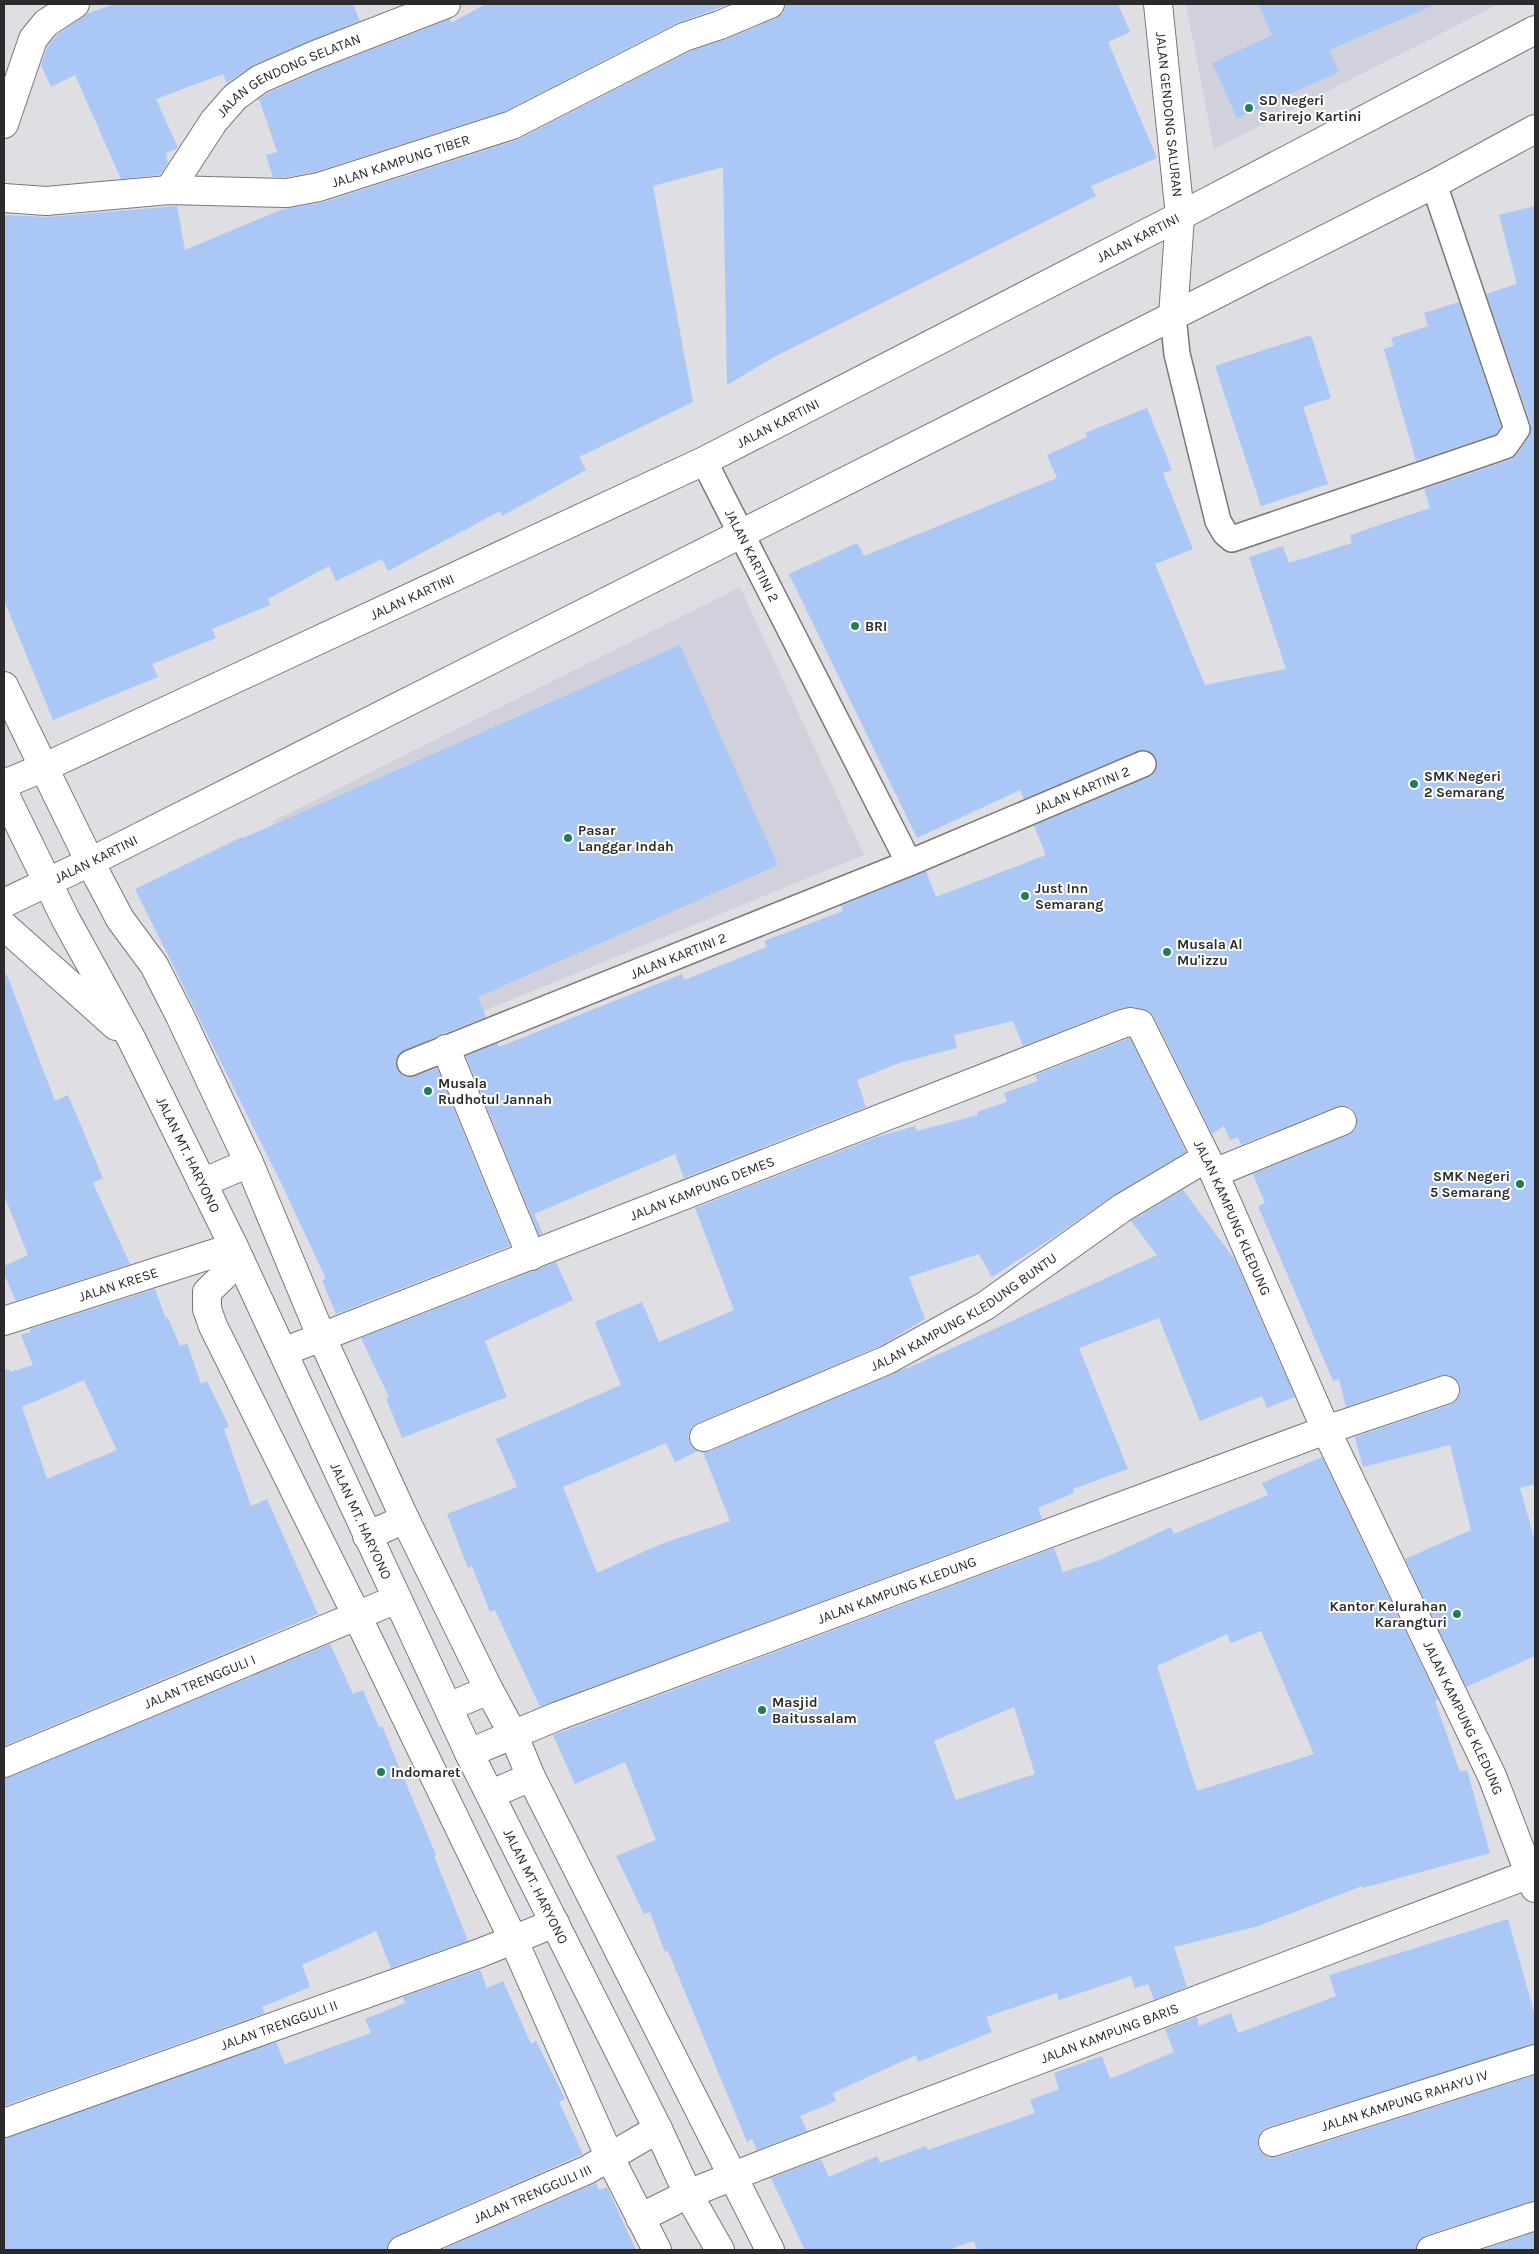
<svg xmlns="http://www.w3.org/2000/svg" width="1539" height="2254" font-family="Karla,sans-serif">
  <rect width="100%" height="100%" fill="#dedee3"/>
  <!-- built -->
  <path fill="#d0d1dd" d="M1186,4H1499L1214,149Z
    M740,587L864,855L374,1056L273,821Z"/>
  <!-- building -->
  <path fill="#aac7f5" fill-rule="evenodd" d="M115,4H353L360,21L254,65L227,83L223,74L156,99L178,148L166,153L168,163L160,175L121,179L75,75L51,87L41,65L47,47L57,35L86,14Z
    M486,4H730L677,23L506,111L315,172L286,177H273L266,155L277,152L259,99L268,93L321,69L450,19L451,23Z
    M785,4H1118L1130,32L1108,42L1157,158L1091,186L1096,196L774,357L727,385L723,167L653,186L693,402L579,457L586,470L502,516L500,511L388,571L382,559L336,581L329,566L268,599L270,605L212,629L216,638L152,664L158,677L53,720L4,600V215L47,217L177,206L185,250L283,209L324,202L517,140L690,51L726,39L776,18L783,13Z
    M1258,4H1437L1329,50L1339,72L1237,118L1212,63L1272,35Z
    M1535,206V1484L1520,1488L1535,1541V1656L1466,1687L1405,1559L1471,1530L1450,1445L1363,1467L1355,1437L1450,1405L1456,1401L1460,1394V1385L1456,1379L1449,1375H1440L1346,1407L1339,1379L1333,1381L1258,1206L1265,1203L1253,1174L1348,1135L1355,1130L1357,1123L1356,1115L1351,1108L1344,1106L1336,1107L1241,1145L1238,1137L1230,1140L1224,1126L1212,1134L1154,1017L1149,1011L1133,1007L1118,1009L1023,1046L1013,1021L954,1035L957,1048L899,1063L857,1080L866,1107L684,1178L675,1154L534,1214L543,1234L539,1235L466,1056L497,1043L499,1047L682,974L684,980L767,947L764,941L843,911L841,906L926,871L936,897L1046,855L1034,826L1149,777L1154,773L1157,765L1156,758L1151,752L1144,750L1138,751L1024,799L1020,790L917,838L789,574L857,543L864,556L1057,478L1047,455L1087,437L1085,433L1147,408L1172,470L1163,473L1193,549L1155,564L1205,685L1286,669L1249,557L1283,546L1289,563L1352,543L1350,535L1430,508L1424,489L1510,460L1517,454L1529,437L1531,424L1486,294L1517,284L1499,215Z
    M1459,302L1501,427L1496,434L1416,461L1384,349L1394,346L1391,338L1428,326L1424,313Z
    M1311,335L1331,398L1303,407L1328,484L1261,506L1215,366Z
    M680,645L778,865L478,997L486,1017L440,1035L399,1054L396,1060L397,1068L401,1074L407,1077L415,1076L437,1068L510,1246L336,1314L322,1280L326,1279L283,1187L135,889L242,837L243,838Z
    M4,975H7L55,1101L68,1095L103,1178L93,1183L130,1264L16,1301L4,1274V1266L28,1255L4,1195Z
    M1130,1038L1186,1152L1114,1195L1055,1236L992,1277L979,1254L909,1277L925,1319L880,1346L698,1423L691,1428L688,1436L690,1443L698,1451L675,1462L666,1443L563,1487L597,1573L661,1544L730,1521L703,1452L710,1451L906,1368V1369L1157,1255L1131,1221L1183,1190L1235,1260L1295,1397L1267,1408L1262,1396L1200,1421L1159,1318L1079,1348L1128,1469L1073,1489L1074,1493L1038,1508L1042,1519L540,1707L495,1610L490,1612L472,1566L468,1568L447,1514L517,1487L496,1439L621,1385L595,1322L642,1302L659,1342L734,1310L695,1208L877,1137L915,1126L917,1131L978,1115L977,1112L1007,1102L1004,1093L1038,1081L1035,1075Z
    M556,1262L573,1300L485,1341L507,1397L402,1438L386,1398L389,1397L361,1338Z
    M155,1289L166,1319L168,1318L180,1346L187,1343L201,1384L207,1381L229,1426L224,1429L251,1506L267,1499L318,1614L4,1746V1370L9,1369L10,1372L33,1365L21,1335L31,1332L30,1329ZM84,1380L117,1450L47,1479L22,1407Z
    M1322,1457L1438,1699L1435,1701L1460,1772L1467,1770L1490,1853L1363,1888L1362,1886L1258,1926L1174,1947L1187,1987L1154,2000L1148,1984L1135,1988L1131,1976L1059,2000L1057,1993L986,2017L992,2032L918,2062L916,2055L833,2093L836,2101L800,2116L807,2131L757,2150L752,2139L747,2142L668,1951L665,1952L650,1912L644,1914L616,1856L656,1840L625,1762L575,1784L553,1735L1054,1548L1063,1572L1100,1560L1171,1527L1174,1534L1268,1495L1262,1483ZM1261,1631L1314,1754L1197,1791L1157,1666L1227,1634L1231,1643ZM1014,1707L1035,1774L956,1800L934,1741Z
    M330,1644L353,1694L363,1690L379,1727L382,1726L436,1855L434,1856L468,1941L391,1968L376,1931L302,1965L310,1987L262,2007L265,2013L4,2106V1778Z
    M1508,1919L1535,2016V2044L1268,2127L1262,2131L1258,2138V2146L1262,2153L1269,2157H1278L1535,2075V2201L1426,2235L1419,2240L1416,2250H977L974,2241L948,2250H805L771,2178L821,2159L829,2177L877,2156L880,2163L926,2146L928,2150L1035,2113L1030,2100L1059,2089L1054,2073L1102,2056L1110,2079L1174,2052L1165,2029L1197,2017L1199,2026L1231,2013L1238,2033L1336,1996L1329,1975Z
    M480,1970L487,1988L503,1981L531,2044L536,2041L565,2099L559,2102L583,2154L396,2236L389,2241L387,2250H4V2138L276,2042L285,2064L371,2033L365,2019L405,2003L403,1997Z
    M596,2183L599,2190L607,2187L636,2250H441Z
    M1535,2232V2250H1481Z"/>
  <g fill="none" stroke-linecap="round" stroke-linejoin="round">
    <defs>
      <g id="service">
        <path d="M1173,316L1177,354L1218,521L1225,533L1232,539L1505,446L1517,429L1434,184"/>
        <path id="s1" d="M704,461L909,863L1143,764"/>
        <path id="s2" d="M410,1063L909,863"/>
      </g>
      <g id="minor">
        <path id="s3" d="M1158,4L1180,216L1173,316"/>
        <path d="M4,124L33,39L46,23L75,4"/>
        <path id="s4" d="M169,190L214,121L235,97L260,79L315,55L446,4"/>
        <path id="s5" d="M4,198L46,201L169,190L287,193L319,187L512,125L684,37L720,25L770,4"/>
        <path d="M4,686L90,862L120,919L154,965L180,1016L249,1163L322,1338L405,1519L489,1690L514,1736L531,1777L770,2250"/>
        <path d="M446,1049L531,1256"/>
        <path d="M1214,1173L1342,1121"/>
        <path d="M202,1183L249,1163"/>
        <path d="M240,1260L207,1292V1309L213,1326L357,1616L513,1939L610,2158L657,2250"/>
        <path id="s6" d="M4,1321L234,1247"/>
        <path id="s7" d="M283,1352L1122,1024L1130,1022L1140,1024L1214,1173L1326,1430L1492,1776L1535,1888"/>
        <path id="s8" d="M704,1437L887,1360L985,1306L1122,1208L1206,1158"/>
        <path d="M367,1536L405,1519"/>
        <path d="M448,1707L489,1690"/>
        <path id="s9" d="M469,1753L558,1716L1326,1430L1445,1390"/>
        <path id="s10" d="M4,1763L397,1599"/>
        <path d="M491,1794L531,1777"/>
        <path id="s11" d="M4,2123L480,1953L555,1923"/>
        <path id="s12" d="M1273,2142L1535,2059"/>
        <path id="s13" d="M640,2218L688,2194L769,2162L1535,1872"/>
        <path id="s14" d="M402,2250L587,2170L658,2129"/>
        <path d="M1431,2250L1535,2216"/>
      </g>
      <g id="secondary">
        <path id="s15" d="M4,784L45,767L704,461L1180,216L1535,30"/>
        <path id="s16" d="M4,903L90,862L1173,316L1434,184L1535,129"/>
      </g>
      <g id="primary">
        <path id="s17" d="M4,793L65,918L131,1038L234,1247L469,1753L658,2129L688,2194L720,2250"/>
        <path d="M4,926L116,1026"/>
      </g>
    </defs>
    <!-- service casing -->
    <use href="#service" stroke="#78787c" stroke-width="28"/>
    <!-- minor casing -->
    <use href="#minor" stroke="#78787c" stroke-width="30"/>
    <!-- secondary casing -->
    <use href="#secondary" stroke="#78787c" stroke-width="30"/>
    <!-- primary casing -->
    <use href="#primary" stroke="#78787c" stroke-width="30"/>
    <!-- service -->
    <use href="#service" stroke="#fff" stroke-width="25"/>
    <!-- minor -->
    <use href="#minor" stroke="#fff" stroke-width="28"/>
    <!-- secondary -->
    <use href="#secondary" stroke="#fff" stroke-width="28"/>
    <!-- primary -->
    <use href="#primary" stroke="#fff" stroke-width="28"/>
  </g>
  <!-- markers -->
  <g fill="#1f7e56" stroke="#fff" stroke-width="2">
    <circle cx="1249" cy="108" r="5"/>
    <circle cx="855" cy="626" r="5"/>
    <circle cx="1414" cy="784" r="5"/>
    <circle cx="568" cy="838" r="5"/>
    <circle cx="1025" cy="896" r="5"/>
    <circle cx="1167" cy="952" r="5"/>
    <circle cx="428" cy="1091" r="5"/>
    <circle cx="1520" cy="1184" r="5"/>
    <circle cx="1457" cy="1614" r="5"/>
    <circle cx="762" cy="1710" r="5"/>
    <circle cx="381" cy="1772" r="5"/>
  </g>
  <g text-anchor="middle" stroke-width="4" stroke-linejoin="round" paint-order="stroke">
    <!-- street labels -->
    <g font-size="14" fill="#2b2b2d" stroke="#fff">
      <text dy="5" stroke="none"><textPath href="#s4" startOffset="172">JALAN GENDONG SELATAN</textPath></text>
      <text dy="5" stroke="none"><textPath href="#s3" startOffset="111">JALAN GENDONG SALURAN</textPath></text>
      <text dy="5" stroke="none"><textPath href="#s5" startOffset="402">JALAN KAMPUNG TIBER</textPath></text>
      <text dy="5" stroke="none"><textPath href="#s15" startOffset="1259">JALAN KARTINI</textPath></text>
      <text dy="5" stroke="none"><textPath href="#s15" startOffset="854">JALAN KARTINI</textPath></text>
      <text dy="5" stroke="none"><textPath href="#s1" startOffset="106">JALAN KARTINI 2</textPath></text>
      <text dy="5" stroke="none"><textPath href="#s15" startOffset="449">JALAN KARTINI</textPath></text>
      <text dy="5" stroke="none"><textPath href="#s1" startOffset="639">JALAN KARTINI 2</textPath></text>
      <text dy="5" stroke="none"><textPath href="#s16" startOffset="102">JALAN KARTINI</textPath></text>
      <text dy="5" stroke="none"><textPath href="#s2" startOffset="289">JALAN KARTINI 2</textPath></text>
      <text dy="5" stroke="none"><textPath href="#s17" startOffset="406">JALAN MT. HARYONO</textPath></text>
      <text dy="5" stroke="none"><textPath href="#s7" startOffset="450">JALAN KAMPUNG DEMES</textPath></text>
      <text dy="5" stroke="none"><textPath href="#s7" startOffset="1134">JALAN KAMPUNG KLEDUNG</textPath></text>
      <text dy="5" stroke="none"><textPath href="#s6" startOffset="120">JALAN KRESE</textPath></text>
      <text dy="5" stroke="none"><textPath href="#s8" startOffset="289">JALAN KAMPUNG KLEDUNG BUNTU</textPath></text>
      <text dy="5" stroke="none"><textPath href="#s17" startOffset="811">JALAN MT. HARYONO</textPath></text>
      <text dy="5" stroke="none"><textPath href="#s9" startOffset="458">JALAN KAMPUNG KLEDUNG</textPath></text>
      <text dy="5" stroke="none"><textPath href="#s10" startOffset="212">JALAN TRENGGULI I</textPath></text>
      <text dy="5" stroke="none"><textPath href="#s7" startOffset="1685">JALAN KAMPUNG KLEDUNG</textPath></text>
      <text dy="5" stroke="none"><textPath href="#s17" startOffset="1216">JALAN MT. HARYONO</textPath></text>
      <text dy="5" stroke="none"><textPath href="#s11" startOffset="292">JALAN TRENGGULI II</textPath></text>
      <text dy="5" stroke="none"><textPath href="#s13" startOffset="505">JALAN KAMPUNG BARIS</textPath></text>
      <text dy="5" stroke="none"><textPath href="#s12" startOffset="138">JALAN KAMPUNG RAHAYU IV</textPath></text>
      <text dy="5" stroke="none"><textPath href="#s14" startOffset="142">JALAN TRENGGULI III</textPath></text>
    </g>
    <!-- poi labels -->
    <g font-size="14" font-weight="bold" fill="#2b2b2d" stroke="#fff" text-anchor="start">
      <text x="1259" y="105">SD Negeri<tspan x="1259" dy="16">Sarirejo Kartini</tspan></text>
      <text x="865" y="631">BRI</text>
      <text x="1424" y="781">SMK Negeri<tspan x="1424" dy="16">2 Semarang</tspan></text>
      <text x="578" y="835">Pasar<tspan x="578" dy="16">Langgar Indah</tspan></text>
      <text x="1035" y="893">Just Inn<tspan x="1035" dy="16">Semarang</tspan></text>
      <text x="1177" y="949">Musala Al<tspan x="1177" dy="16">Mu'izzu</tspan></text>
      <text x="438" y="1088">Musala<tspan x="438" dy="16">Rudhotul Jannah</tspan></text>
      <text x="1510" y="1181" text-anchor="end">SMK Negeri<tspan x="1510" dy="16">5 Semarang</tspan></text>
      <text x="1447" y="1611" text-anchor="end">Kantor Kelurahan<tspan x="1447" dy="16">Karangturi</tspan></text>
      <text x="772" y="1707">Masjid<tspan x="772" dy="16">Baitussalam</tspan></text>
      <text x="391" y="1777">Indomaret</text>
    </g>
  </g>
  <!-- border -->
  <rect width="1539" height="2254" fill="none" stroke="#2b2b2d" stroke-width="10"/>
</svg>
